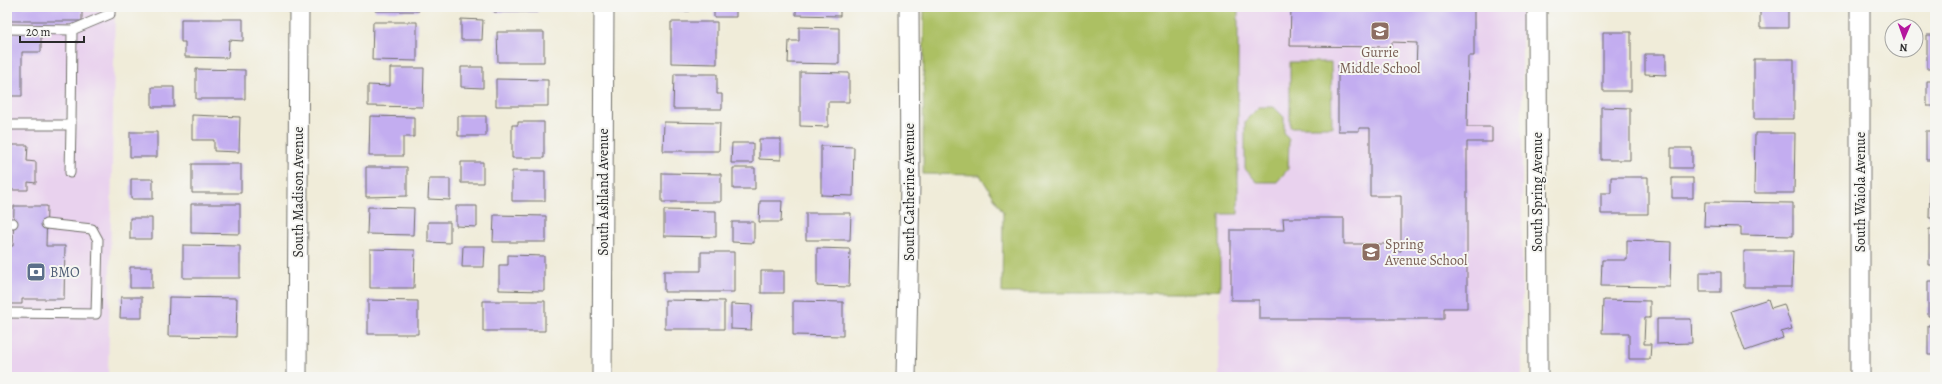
<svg xmlns="http://www.w3.org/2000/svg" width="1942" height="384" font-family="Alegreya,serif">
  <rect width="100%" height="100%" fill="#f6f6f2"/>
  <filter id="ink" filterUnits="userSpaceOnUse"><feTurbulence type="fractalNoise" baseFrequency=".025" numOctaves="2"/><feDisplacementMap in="SourceGraphic" scale="8" xChannelSelector="R" yChannelSelector="G"/><feConvolveMatrix kernelMatrix="1 2 1 2 8 2 1 2 1" color-interpolation-filters="sRGB"/></filter>
  <filter id="wash" filterUnits="userSpaceOnUse"><feTurbulence type="fractalNoise" baseFrequency=".012" numOctaves="4" result="noise"/><feDisplacementMap in="SourceGraphic" scale="16" xChannelSelector="R" yChannelSelector="G"/><feGaussianBlur stdDeviation="0.9" result="paint"/><feColorMatrix in="noise" values="0 0 0 0 0 0 0 0 0 0 0 0 0 0 0 0 0 1.4 0 .05"/><feComposite in="paint" operator="in"/></filter>
  <g filter="url(#wash)">
    <rect width="100%" height="100%" fill="#f0ecd9"/>
    <!-- built -->
    <path fill="#e9d2ee" d="M7,7H115L108,377H7Z
      M1238,7H1522V377H1219L1220,214H1238Z"/>
    <!-- green -->
    <path fill="#acc064" stroke="#6c7648" d="M924,7H1238V214H1220V289L1198,293H1002L1003,212L980,175L923,174Z
      M1290,62H1331L1332,127H1290Z
      M1259,107H1274L1284,117V133L1289,140L1288,169L1277,182H1257L1245,169V121Z"/>
    <g id="blocks">
      <!-- building -->
      <path fill="#c3adf0" d="M7,7H82V21H7Z
        M375,7H419V11H375Z
        M494,7H538V12H494Z
        M667,7H690V11H666Z
        M714,7H736V17H714Z
        M796,7H840V16L796,15Z
        M1291,7H1474V56H1468L1467,127H1492V142H1467V308H1444V319H1259V300H1231V230H1284L1283,218H1344V244H1392V251H1401V196H1370V128H1359V131H1338V65H1359V69L1416,70L1417,43L1392,42V47L1290,46Z
        M1760,7H1788V28H1760Z
        M181,19H243V41L229,40L228,58L185,57V42H181Z
        M461,19L483,20L482,40H461Z
        M373,22H417V61L372,60Z
        M671,22H717V64L671,63Z
        M799,27L839,28V64L788,63L789,41H799Z
        M497,32H544V62H498Z
        M1603,32H1631V91H1603Z
        M7,33H41V52H22V96H7Z
        M1927,35H1935V69H1927Z
        M1645,54H1666V75L1645,74Z
        M1754,59H1794V119H1754Z
        M461,67H483V88L461,87Z
        M390,68H424L423,107L368,106V85L390,86Z
        M196,69L245,70V99H196Z
        M800,72L849,73V102H828V127L800,126Z
        M674,74H717V94H722V109H673Z
        M496,79L548,80V106H496Z
        M1927,81H1935V106H1927Z
        M152,87H174V107H152Z
        M1601,107L1630,108V160H1601Z
        M192,115L240,117L239,152L214,151V140H192Z
        M370,116L414,117V137H403V156H369Z
        M458,116H486V136H458Z
        M518,122H544V158H512V125H518Z
        M664,122L720,123L719,151H663Z
        M1926,131H1935V160H1926Z
        M130,132H157V157H130Z
        M1755,133H1795L1794,193H1754Z
        M759,139H781V160L759,159Z
        M732,143H753V163H731Z
        M7,145H28L27,161L36,162V183L28,182V190H7Z
        M821,146L854,147L853,196L821,195Z
        M1671,148H1692V168H1671Z
        M461,162H483V183H461Z
        M192,164H241V193H192Z
        M366,167H407V196L366,197Z
        M733,168H755V189H733Z
        M512,171H545V201H512Z
        M662,173L721,174V202H662Z
        M1611,177H1648V214H1601V193H1611Z
        M1672,178H1693V198H1672Z
        M131,179H153V199H131Z
        M429,179H450V200L428,199Z
        M1930,179H1935V218H1929Z
        M760,201H782L781,222H759Z
        M1705,202L1793,203V236L1741,235V227L1704,226Z
        M191,204H240V234L191,233Z
        M14,206H47L46,246H65L64,299H22V304H7V246H13Z
        M456,206H477V227L456,226Z
        M368,207L414,208L413,235L367,234Z
        M664,210L716,211V237L664,236Z
        M806,213H851L850,240H806Z
        M494,215L546,216V242H493Z
        M130,218H152V239H130Z
        M428,222H450V243L428,242Z
        M732,222H754V243L732,242Z
        M1929,229H1935V265H1929Z
        M1627,240L1671,242L1670,287L1601,286L1602,260H1627Z
        M183,245L240,246V278H183Z
        M463,246H485L484,267H462Z
        M817,248L850,249L849,287L817,286Z
        M370,249L415,250L414,288H370Z
        M1744,251H1793L1792,287H1744Z
        M701,252H734V292H664V271H701Z
        M508,255L544,256V291L499,290V265H508Z
        M130,267H152V288H130Z
        M761,271H784V293H761Z
        M1700,272H1721V292H1700Z
        M1928,281H1935V316H1928Z
        M121,297H142V318H120Z
        M169,297L237,298L236,337L168,336Z
        M1768,299L1771,308L1784,304L1792,329L1781,332L1783,338L1745,351L1731,311Z
        M368,300L418,301V334H368Z
        M665,300L724,301V329H665Z
        M1603,300L1650,301V318H1645L1644,344H1651L1650,359H1629V333H1602Z
        M483,301H545V331H483Z
        M793,301L843,302V336L793,335Z
        M731,304L752,305L751,330L731,329Z
        M1657,319H1691L1692,343L1657,344Z
        M1928,325H1935V355H1928Z"/>
    </g>
  </g>
  <g filter="url(#ink)">
    <use href="#blocks" fill-opacity="0" stroke="#706f68" stroke-width="1"/>
    <g fill="none" stroke-linecap="round" stroke-linejoin="round">
      <defs>
        <path id="service" d="M7,29L72,30L71,125H7
          M72,30L110,14V7
          M70,173L71,125
          M7,223H13
          M7,313L96,314L98,240L92,229L46,224"/>
        <path id="minor" d="M1537,7L1538,377
          M1860,7V377
          M297,377L299,7
          M602,377L604,7
          M906,377L910,185L909,7"/>
      </defs>
      <!-- service casing -->
      <use href="#service" stroke="#706f68" stroke-width="11"/>
      <!-- minor casing -->
      <use href="#minor" stroke="#706f68" stroke-width="21"/>
      <!-- service -->
      <use href="#service" stroke="#fff" stroke-width="9"/>
      <!-- minor -->
      <use href="#minor" stroke="#fff" stroke-width="19"/>
    </g>
  </g>
  <!-- icons -->
  <defs>
    <symbol id="school-square" viewBox="-11 -11 22 22"><rect x="-9" y="-9" width="18" height="18" rx="4" fill="#8d6e63" stroke="#f6f6f2"/><path d="M0-5L7-2L0 1L-7-2ZM-4 1L0 2.5L4 1V4Q0 6-4 4Z" fill="#fff"/></symbol>
    <symbol id="bank-square" viewBox="-11 -11 22 22"><rect x="-9" y="-9" width="18" height="18" rx="4" fill="#5c6f8a" stroke="#f6f6f2"/><path d="M-6-4H6V4H-6ZM0-2.3a2.3 2.3 0 1 0 0 4.6a2.3 2.3 0 1 0 0-4.6Z" fill="#fff"/></symbol>
  </defs>
  <g fill-rule="evenodd">
    <use href="#school-square" x="1369" y="20" width="22" height="22"/>
    <use href="#school-square" x="1360" y="241" width="22" height="22"/>
    <use href="#bank-square" x="25" y="261" width="22" height="22"/>
  </g>
  <g text-anchor="middle" stroke-width="4" stroke-linejoin="round" paint-order="stroke">
    <!-- education labels -->
    <g font-size="14" fill="#785e54" stroke="#f6f6f2">
      <text x="1380" y="57">Gurrie<tspan x="1380" dy="16">Middle School</tspan></text>
      <text x="1385" y="249" text-anchor="start">Spring<tspan x="1385" dy="16">Avenue School</tspan></text>
    </g>
    <!-- street labels -->
    <g font-size="14" fill="#2b2b2b" stroke="#f6f6f2">
      <text transform="translate(298 192) rotate(-90)" y="5">South Madison Avenue</text>
      <text transform="translate(603 192) rotate(-90)" y="5">South Ashland Avenue</text>
      <text transform="translate(909 192) rotate(-90)" y="5">South Catherine Avenue</text>
      <text transform="translate(1537 192) rotate(-90)" y="5">South Spring Avenue</text>
      <text transform="translate(1860 192) rotate(-90)" y="5">South Waiola Avenue</text>
    </g>
    <!-- service labels -->
    <g font-size="14" fill="#4e5e75" stroke="#f6f6f2" text-anchor="start">
      <text x="50" y="277">BMO</text>
    </g>
  </g>
  <!-- margin -->
  <rect width="1942" height="384" fill="none" stroke="#f6f6f2" stroke-width="24"/>
  <!-- north arrow -->
  <g transform="translate(1904 38) rotate(182)"><circle r="19" fill="#f6f6f2" stroke="#a5a5a2"/>
  <path d="M0-3L7 15L0 10L-7 15Z" fill="#b5179e"/>
  <text y="-6" font-size="11" font-weight="bold" text-anchor="middle" fill="#2b2b2b">N</text>
  </g>
  <!-- scale -->
  <path d="M20 36v6h64v-6" fill="none" stroke="#2b2b2b" stroke-width="2"/>
  <text x="26" y="36" font-size="12" fill="#2b2b2b" stroke="#f6f6f2" stroke-width="3" paint-order="stroke">20 m</text>
</svg>
